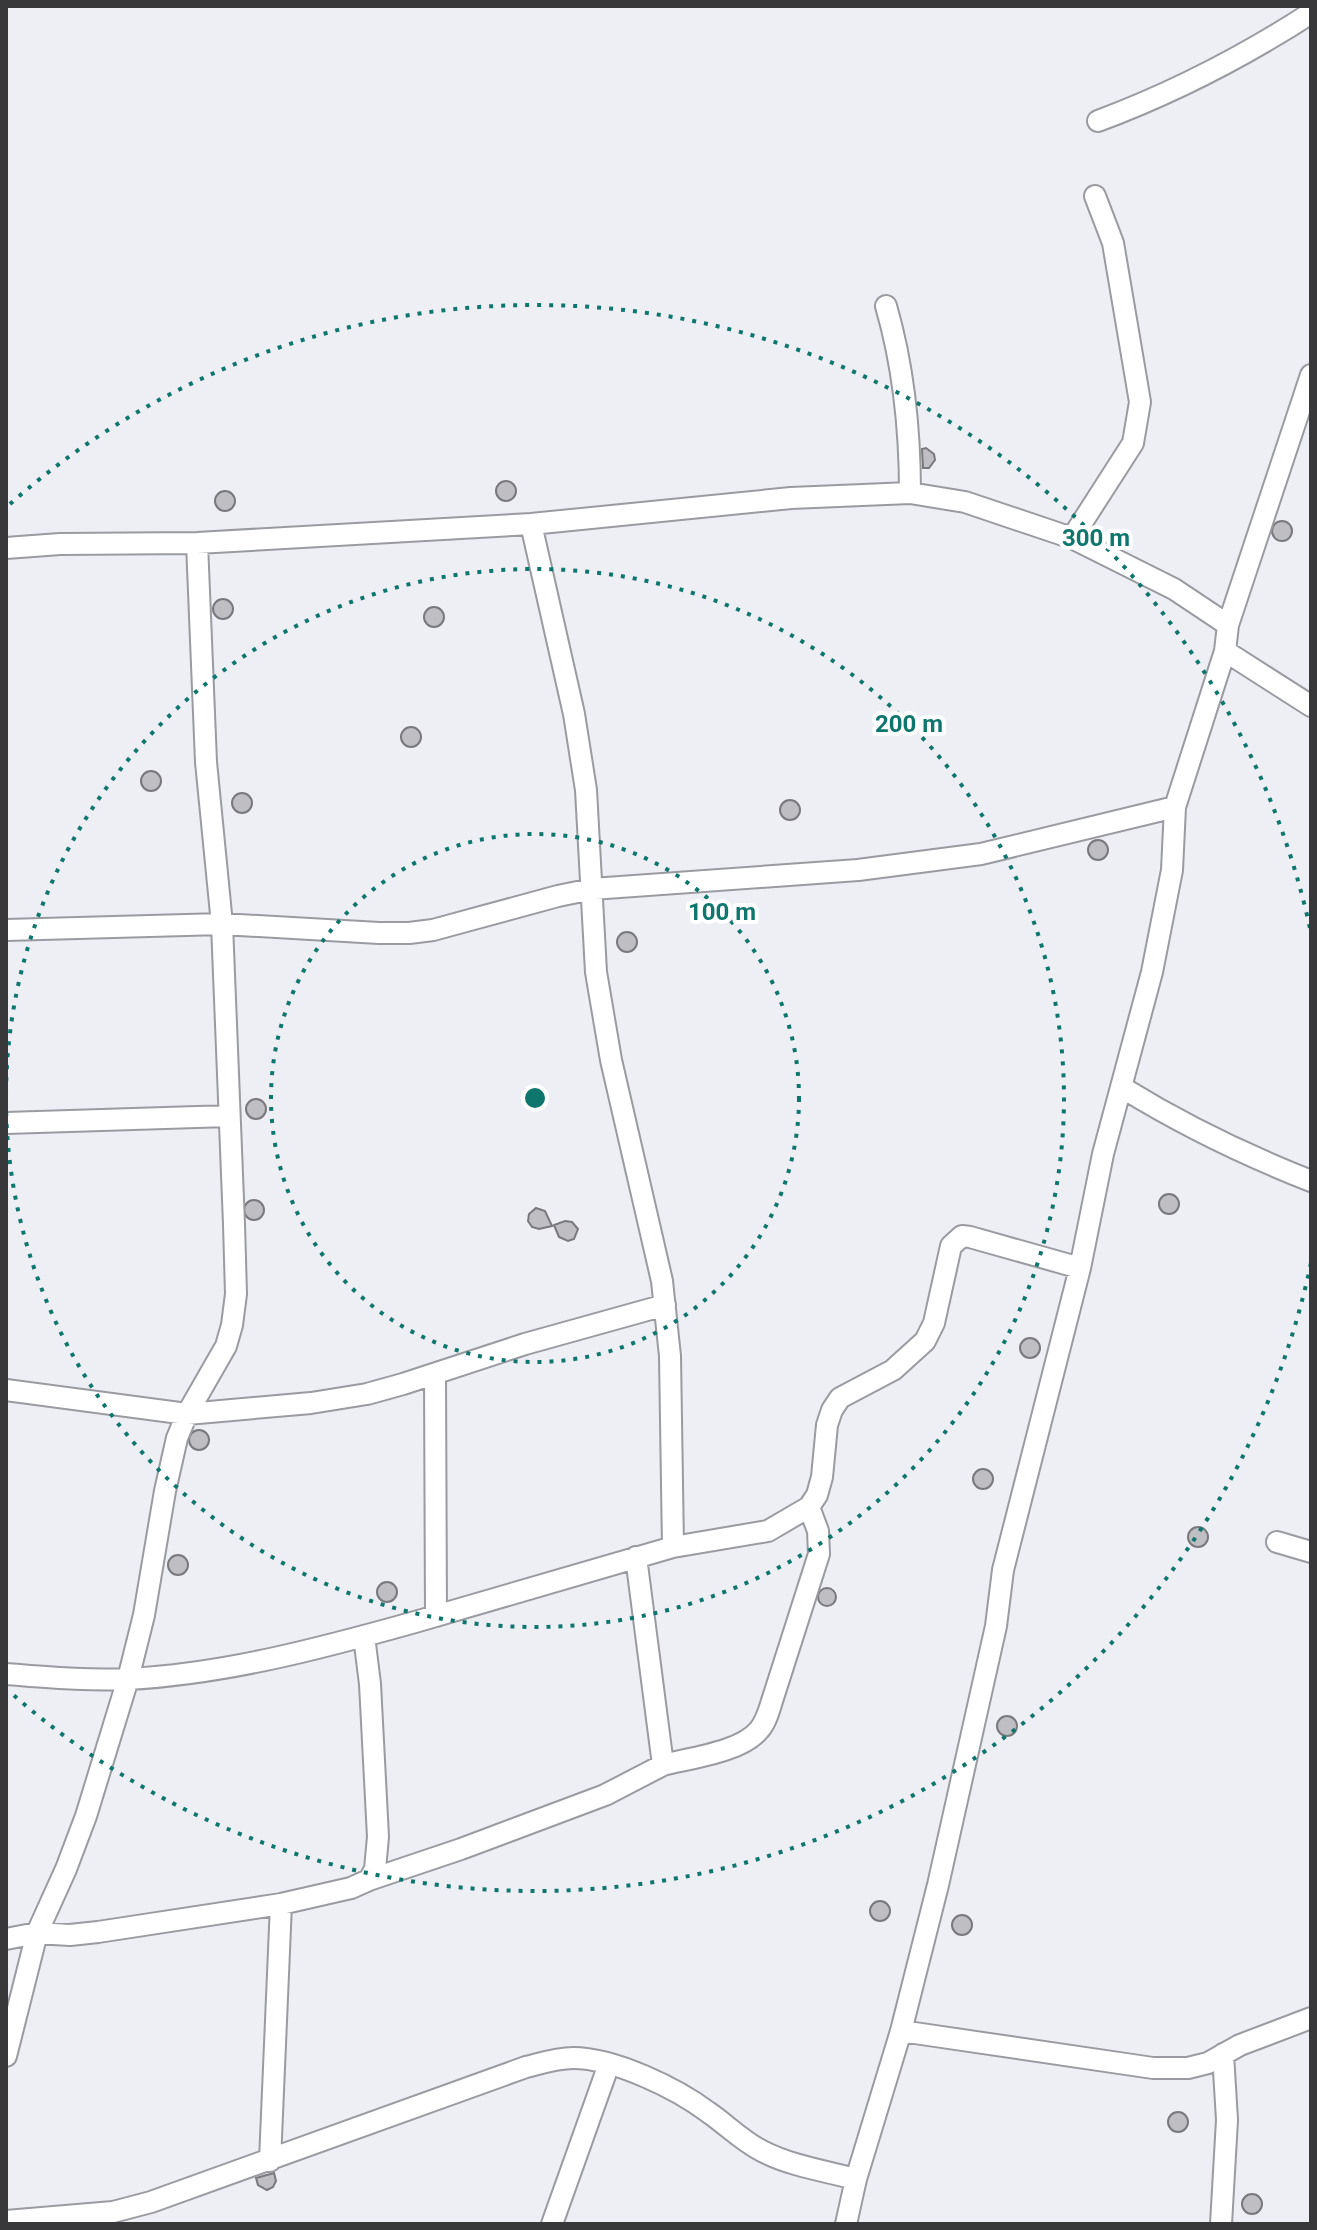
<svg xmlns="http://www.w3.org/2000/svg" width="1317" height="2230" font-family="Roboto,sans-serif">
  <rect width="100%" height="100%" fill="#edeff5"/>
  <!-- building -->
  <path fill="#bfbec3" stroke="#79787d" stroke-width="2" d="M926,448L934,454L935,460L929,468H923L922,449Z
    M496 491a10 10 0 1 1 20 0a10 10 0 1 1-20 0Z
    M215 501a10 10 0 1 1 20 0a10 10 0 1 1-20 0Z
    M1272 531a10 10 0 1 1 20 0a10 10 0 1 1-20 0Z
    M213 609a10 10 0 1 1 20 0a10 10 0 1 1-20 0Z
    M424 617a10 10 0 1 1 20 0a10 10 0 1 1-20 0Z
    M401 737a10 10 0 1 1 20 0a10 10 0 1 1-20 0Z
    M141 781a10 10 0 1 1 20 0a10 10 0 1 1-20 0Z
    M232 803a10 10 0 1 1 20 0a10 10 0 1 1-20 0Z
    M780 810a10 10 0 1 1 20 0a10 10 0 1 1-20 0Z
    M1088 850a10 10 0 1 1 20 0a10 10 0 1 1-20 0Z
    M617 942a10 10 0 1 1 20 0a10 10 0 1 1-20 0Z
    M246 1109a10 10 0 1 1 20 0a10 10 0 1 1-20 0Z
    M1159 1204a10 10 0 1 1 20 0a10 10 0 1 1-20 0Z
    M244 1210a10 10 0 1 1 20 0a10 10 0 1 1-20 0Z
    M536,1208L545,1211L552,1226L539,1229L532,1227L528,1221L529,1214Z
    M565,1221L572,1222L578,1229L574,1239L568,1241L559,1237L554,1225Z
    M1020 1348a10 10 0 1 1 20 0a10 10 0 1 1-20 0Z
    M189 1440a10 10 0 1 1 20 0a10 10 0 1 1-20 0Z
    M973 1479a10 10 0 1 1 20 0a10 10 0 1 1-20 0Z
    M1188 1537a10 10 0 1 1 20 0a10 10 0 1 1-20 0Z
    M168 1565a10 10 0 1 1 20 0a10 10 0 1 1-20 0Z
    M377 1592a10 10 0 1 1 20 0a10 10 0 1 1-20 0Z
    M818 1597a9 9 0 1 1 18 0a9 9 0 1 1-18 0Z
    M997 1726a10 10 0 1 1 20 0a10 10 0 1 1-20 0Z
    M870 1911a10 10 0 1 1 20 0a10 10 0 1 1-20 0Z
    M952 1925a10 10 0 1 1 20 0a10 10 0 1 1-20 0Z
    M1168 2122a10 10 0 1 1 20 0a10 10 0 1 1-20 0Z
    M274,2173L276,2181L273,2187L267,2190L258,2185L256,2178Z
    M1242 2204a10 10 0 1 1 20 0a10 10 0 1 1-20 0Z"/>
  <g fill="none" stroke-linecap="round" stroke-linejoin="round">
    <defs>
      <path id="minor" d="M1098,121C1173,93 1243,57 1311,13
        M886,306C904,368 910,429 910,493
        M1072,538L1133,443L1140,402L1113,243L1095,196
        M6,548L60,544L197,543L531,524L791,498L910,493L965,502L1072,538L1174,589L1228,625
        M1225,651L1311,706
        M6,930L222,924L379,933H409L433,930L558,896L592,889L858,870L981,854L1175,807
        M1123,1088C1183,1125 1245,1155 1311,1181
        M6,1123L229,1116
        M435,1375L436,1616
        M6,1390L187,1414L311,1403L367,1394L403,1384L525,1344L665,1305
        M1277,1542L1311,1552
        M673,1547L768,1531L809,1507L817,1495L822,1477L827,1425L832,1410L840,1398L893,1370L925,1341L934,1323L951,1246L962,1236L970,1237L1080,1268
        M636,1557L663,1765C690,1758 741,1752 759,1730C766,1722 769,1711 772,1701L819,1554L818,1531L809,1507
        M6,1674C46,1677 87,1681 128,1679C225,1674 322,1648 415,1622C501,1597 587,1572 673,1547L670,1356L662,1281L611,1060L596,972L586,790L574,714L531,524
        M369,1880L461,1849L605,1795L663,1765
        M6,1939L37,1933L70,1935L98,1932L281,1904L351,1888L369,1880L375,1869L378,1837L370,1684L364,1636
        M901,2031L1153,2068H1188L1208,2063L1240,2045L1311,2018
        M6,2056L37,1933L66,1869L86,1816L128,1679L144,1615L165,1491L177,1438L187,1414L226,1346L232,1325L236,1294L234,1224L222,924L206,762L197,543
        M270,2161L281,1904
        M6,2221L113,2212L151,2202L526,2067C542,2063 557,2058 573,2058C614,2058 676,2088 708,2112C727,2125 742,2141 762,2151C791,2166 825,2171 856,2179
        M552,2224L609,2064
        M846,2224L856,2179L901,2031L938,1885L996,1626L1003,1570L1080,1268L1103,1154L1152,972L1172,870L1175,807L1225,651L1228,625L1311,375
        M1221,2224L1227,2120L1223,2054"/>
    </defs>
    <!-- minor casing -->
    <use href="#minor" stroke="#999ba0" stroke-width="24"/>
    <!-- minor -->
    <use href="#minor" stroke="#fff" stroke-width="20"/>
  </g>
  <!-- distance rings -->
  <g fill="none" stroke="#0f766e" stroke-width="4" stroke-dasharray="4 8">
    <circle cx="535" cy="1098" r="264"/>
    <path d="M6 1093A529 529 0 1 1 6 1103"/>
    <path d="M1311 1263A793 793 0 0 1 10 1692M10 504A793 793 0 0 1 1311 933"/>
  </g>
  <circle cx="535" cy="1098" r="12" fill="#0f766e" stroke="#fff" stroke-width="4"/>
  <g font-size="24" text-anchor="middle" font-weight="bold" fill="#0f766e" stroke="#fff" stroke-width="8" stroke-linejoin="round" paint-order="stroke">
    <text x="1096" y="546">300 m</text>
    <text x="909" y="732">200 m</text>
    <text x="722" y="920">100 m</text>
  </g>
  <!-- border -->
  <rect width="1317" height="2230" fill="none" stroke="#38383b" stroke-width="16"/>
</svg>
